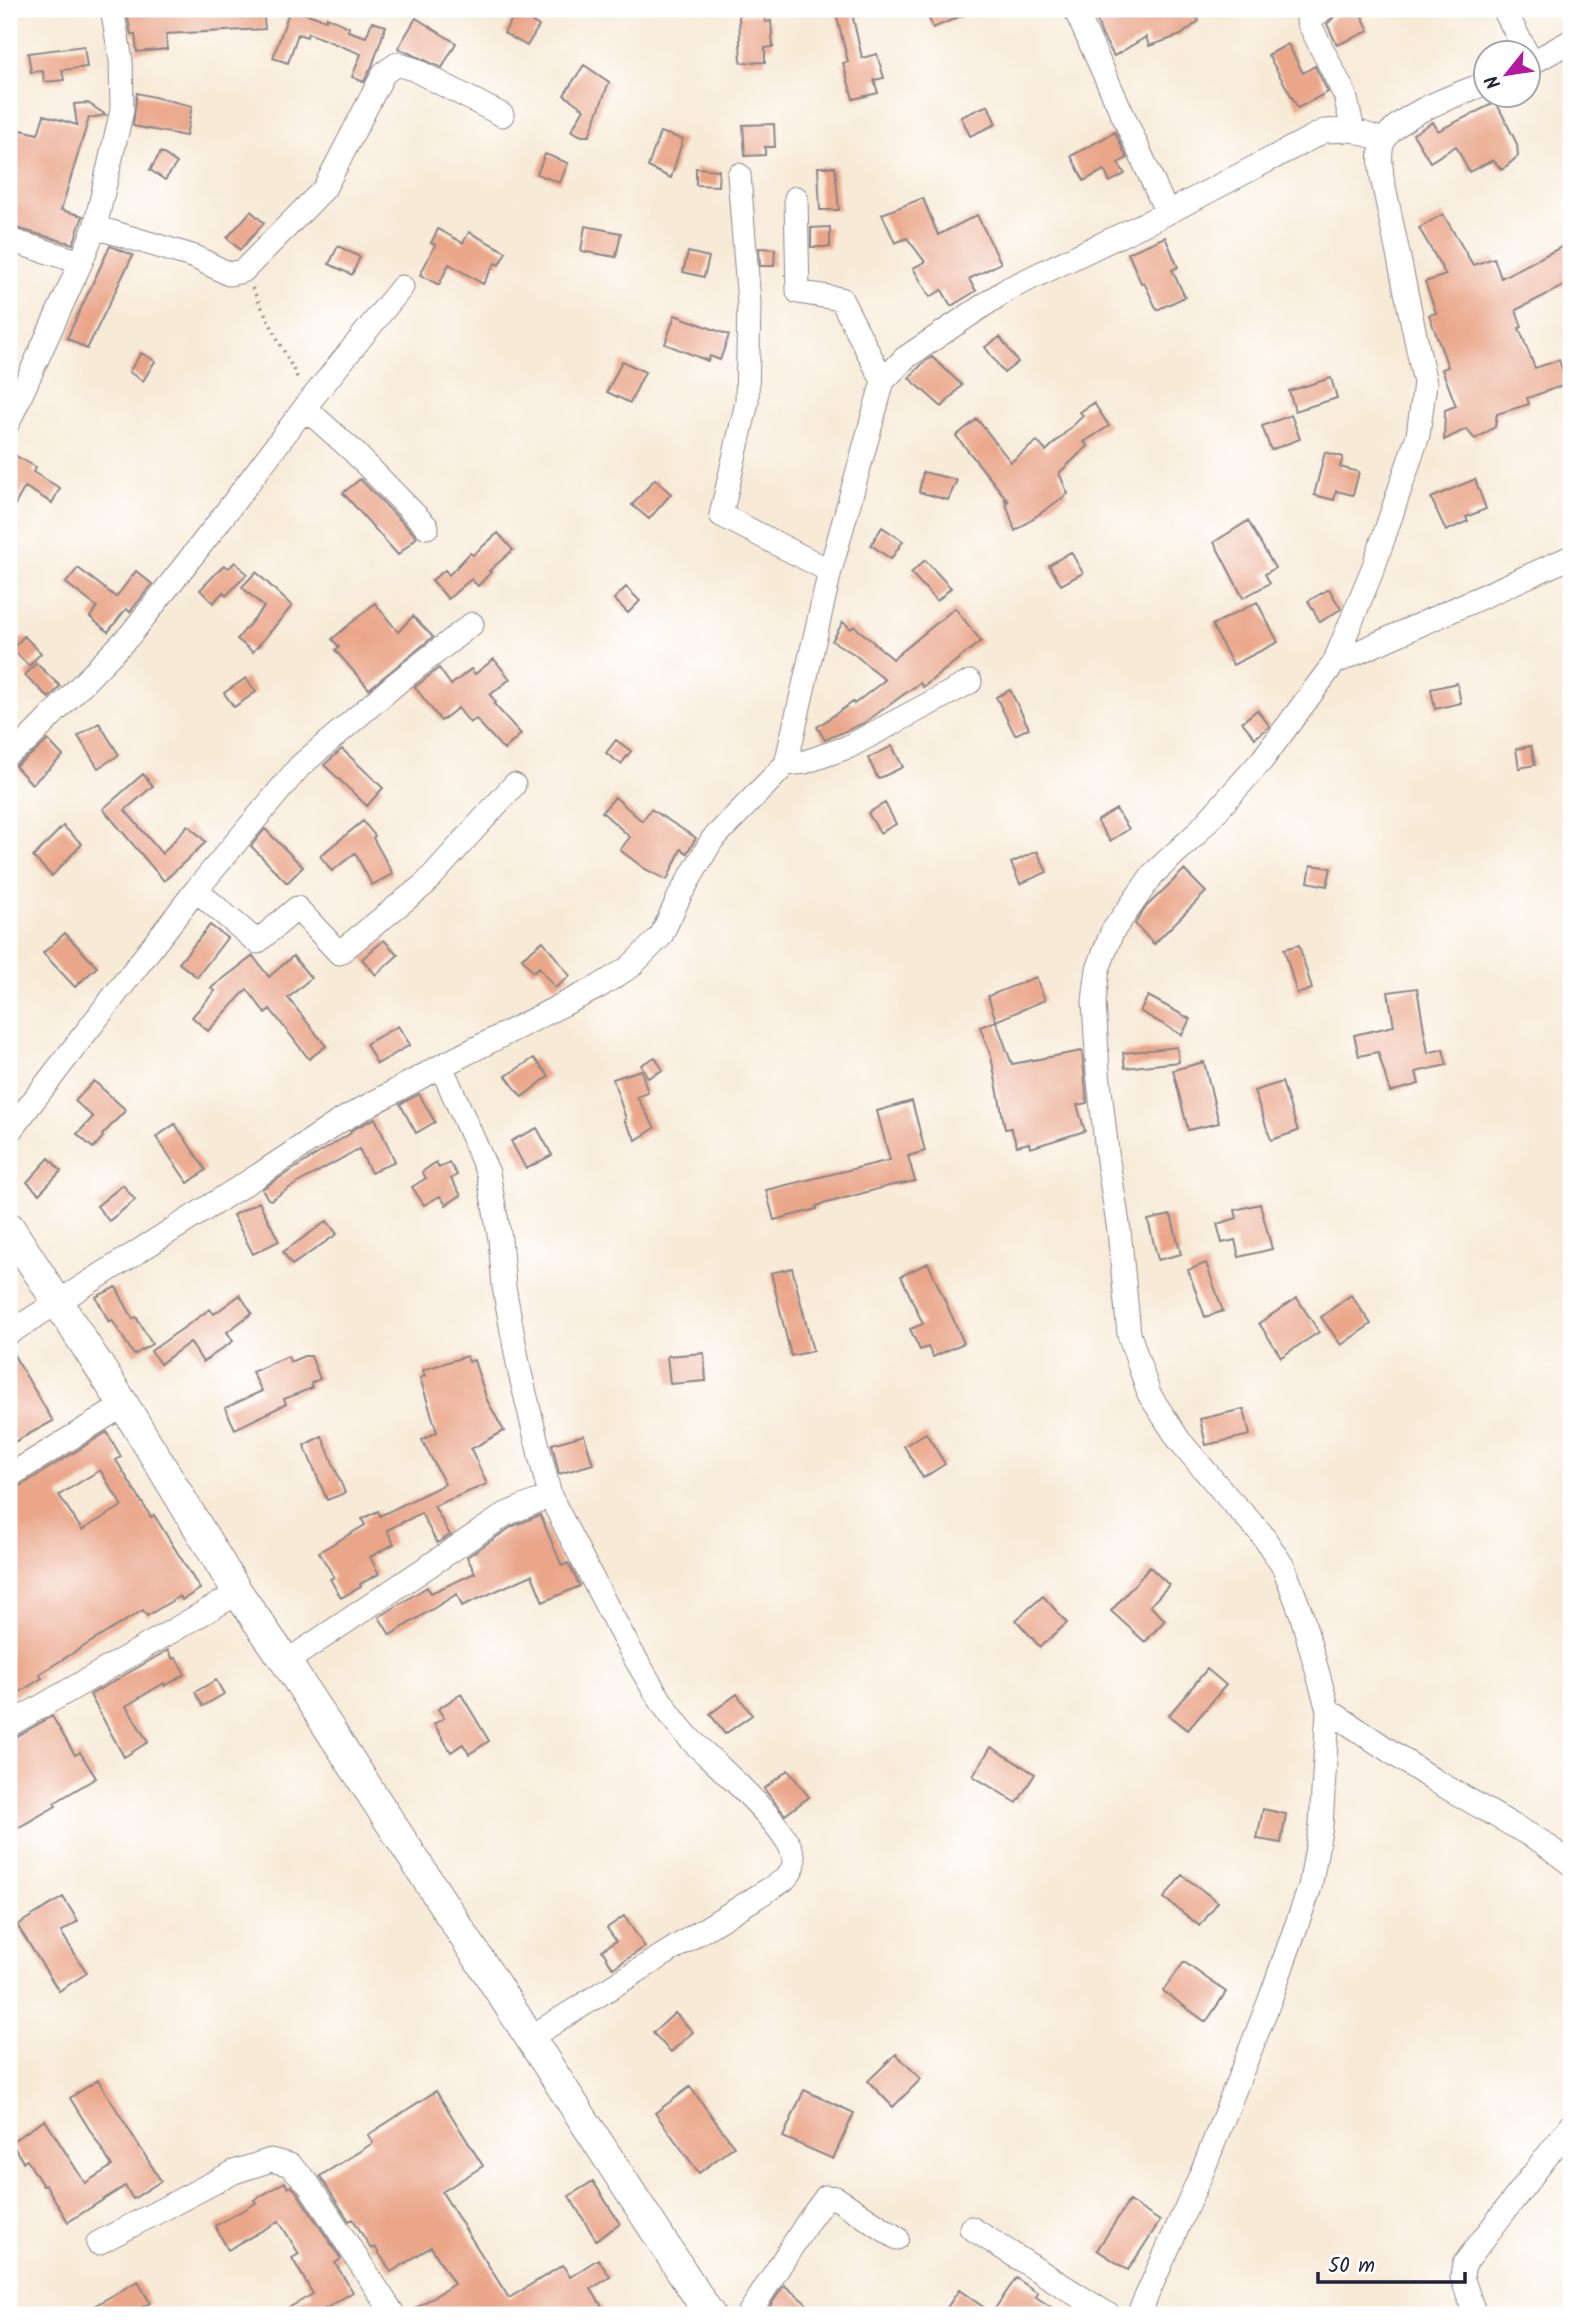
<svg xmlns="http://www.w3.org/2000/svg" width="1580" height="2324" font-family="Kalam,sans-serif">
  <rect width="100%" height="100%" fill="#fff"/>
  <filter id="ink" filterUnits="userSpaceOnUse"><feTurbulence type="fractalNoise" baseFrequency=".0143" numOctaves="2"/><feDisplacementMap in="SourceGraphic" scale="14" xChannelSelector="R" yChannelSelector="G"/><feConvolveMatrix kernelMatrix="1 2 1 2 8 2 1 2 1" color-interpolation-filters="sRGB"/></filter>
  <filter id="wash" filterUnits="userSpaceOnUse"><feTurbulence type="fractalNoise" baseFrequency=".00686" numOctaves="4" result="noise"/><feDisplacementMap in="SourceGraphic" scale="28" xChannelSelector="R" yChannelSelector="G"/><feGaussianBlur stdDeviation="1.57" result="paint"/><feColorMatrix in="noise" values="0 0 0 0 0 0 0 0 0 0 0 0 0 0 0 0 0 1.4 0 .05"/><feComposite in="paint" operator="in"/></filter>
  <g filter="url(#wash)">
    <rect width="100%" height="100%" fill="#f7ead6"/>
    <g id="blocks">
      <!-- building -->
      <path fill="#eaa689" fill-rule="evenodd" d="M126,9H263L265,29L166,34L167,49L137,52L135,34H131Z
        M290,9L326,20L327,17L349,27L348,31L366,37L372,22L386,26L372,66L364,82L352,77L361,54L308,33L307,37L298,34L288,63L273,58Z
        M835,9H851L862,58L877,54L884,78L874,80L878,93L853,99L843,63L848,62Z
        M925,9H978L933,28Z
        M1093,9H1194L1199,21L1181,35L1149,46L1146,37L1114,56L1102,35Z
        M1337,9H1359L1369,31L1337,45L1327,24L1336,15Z
        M516,12L539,26L527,46L504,33Z
        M765,14V22L771,21L773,47L765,48V62L741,63L739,15Z
        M416,18L456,43L442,68L398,48Z
        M1288,44L1303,73L1315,66L1328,92L1298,108L1268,55Z
        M84,46L87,67L62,70L64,80L44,82L43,71L31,72L28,53Z
        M584,65L609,82L589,136H582L571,131L584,109L564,95Z
        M137,93L192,106L186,136L133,126Z
        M1496,102L1517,144L1518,156L1502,170L1493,160L1469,172L1456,146L1430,162L1413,134L1433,122L1438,131Z
        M88,103L106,115L89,118L61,210L83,216L73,244L9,226V127L38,134L44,115L77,125L74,104Z
        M988,105L996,124L970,136L961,117Z
        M774,124L775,147H765V155L745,156L743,125Z
        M660,132L683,139L671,178L648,167Z
        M1115,132L1127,158L1118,163L1125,174L1110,182L1104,170L1084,181L1071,156Z
        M161,152L177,163L165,180L150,170Z
        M545,154L568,163L560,183L537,174Z
        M818,167H835L839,210H820Z
        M696,168L719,170L718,186L696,185Z
        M923,198L938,235L977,215L1001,263L969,279L976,291L951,306L942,290L930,297L913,268L925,262L907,238L895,243L882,214Z
        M251,211L264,223L240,250L227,238Z
        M1443,214L1473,265L1494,258L1501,278L1571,242V282L1516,310L1522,327L1519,328L1535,368L1559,360L1567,384L1527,398L1529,404L1497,414L1495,427L1475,439L1466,429L1444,440L1445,410L1456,406L1442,369L1448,367L1429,315L1436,313L1425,282L1446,275L1419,228Z
        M585,226L621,233L616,257L581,251Z
        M830,227V247H811V228Z
        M438,229L463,243L469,232L506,252L499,265L495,263L483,284L449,264L439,285L420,275L435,245L431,243Z
        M1165,237L1178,267L1172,270L1185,297L1157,310L1144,282L1141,283L1128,253Z
        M110,246L133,255L87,349L67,338Z
        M338,246L360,257L352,275L329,264Z
        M759,248L775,249L774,266H760Z
        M688,252L709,257L704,277L683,272Z
        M675,315L729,335L720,360L710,356L708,361L665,344Z
        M1000,337L1018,362L1004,373L985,347Z
        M141,353L155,361L143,381L129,372Z
        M932,357L962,385L942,407L909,378L923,363Z
        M622,361L645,372L630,403L607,392Z
        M1331,378L1337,398L1295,411L1289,391Z
        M1094,403L1109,426L1084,442L1088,446L1059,473L1068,494L1015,531L1005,500L1009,502L956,436L977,419L1011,462L1037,441L1046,451L1083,416L1080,412Z
        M1291,415L1300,439L1271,450L1262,426Z
        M9,452L36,467L33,472L60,488L52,503L25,487L9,515Z
        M1325,452L1343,457L1340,467L1359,472L1353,495L1336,491L1334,500L1314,495Z
        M923,472L957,480L948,500L919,492Z
        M360,479L417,537L398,555L343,493Z
        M655,479L671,494L649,519L632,505Z
        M1475,479L1486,509L1466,517L1468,521L1446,531L1431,498Z
        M1248,521L1275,568L1265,574L1270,583L1243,598L1214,542Z
        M882,527L903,541L891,559L871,545Z
        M498,533L513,550L489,571L491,572L478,586L471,579L448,599L432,580L445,570L449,575L470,553L473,555Z
        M1071,552L1083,573L1061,585L1049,565Z
        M925,560L951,588L937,601L911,573Z
        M235,562L247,574L226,596L223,592L213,603L200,590L224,565L229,568Z
        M78,568L116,597L136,571L152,584L130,612L126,609L108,632L90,617L97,607L66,583Z
        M256,572L292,606L253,652L237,639L264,607L242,587Z
        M626,587L640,601L628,613L614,599Z
        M1329,589L1341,609L1320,622L1308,601Z
        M1257,602L1278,642L1233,665L1212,625Z
        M375,603L398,632L413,616L433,637L369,689L335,650L339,647L332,639Z
        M955,608L981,641L923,687L920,683L864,723L825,740L817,727L853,702L854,704L885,680L854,654L832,641L843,622L851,629L854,626L893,659Z
        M24,636L41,653L29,666L12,649Z
        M494,659L510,679L490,695L496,702L494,704L521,734L504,750L476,719L470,723L458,708L441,721L415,687L439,668L451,685L471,669L475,674Z
        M36,663L60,686L49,698L25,675Z
        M246,678L256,692L234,707L224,693Z
        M1457,683L1461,703L1435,709L1431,689Z
        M1010,690L1029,728L1015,735L996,697Z
        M1257,710L1270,726L1255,738L1242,722Z
        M99,723L119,755L98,768L78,736Z
        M48,740L63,756L32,784L15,766L35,752Z
        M616,740L631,751L621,764L606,753Z
        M892,746L903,767L878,779L868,758Z
        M1531,746L1535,765L1519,768L1516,749Z
        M342,749L383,788L367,806L324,765Z
        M143,774L153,786L125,810L162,854L188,825L206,842L164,881L103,809Z
        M615,797L642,821L651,809L696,838L687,853L681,849L667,880L645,869L620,850L630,837L602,812Z
        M885,803L896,824L880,833L868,813Z
        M1116,809L1129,829L1110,841L1097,821Z
        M363,821L375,836L373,838L393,874L372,885L355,853L332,871L320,856Z
        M63,826L82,844L52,876L33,857Z
        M265,829L303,867L287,883L251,846Z
        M1037,851L1047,872L1020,884L1011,863Z
        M1311,865L1331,868L1327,886L1308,882Z
        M1184,870L1206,892L1154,944L1135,924L1146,907Z
        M210,925L227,938L197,977L179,963Z
        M65,933L97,967L75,987L43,953Z
        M384,940L398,955L376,975L362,959Z
        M543,941L570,976L555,988L539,967L533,972L522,958Z
        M1299,945L1312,989L1297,994L1284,949Z
        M253,956L269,977L293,956L311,978L288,998L326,1046L309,1059L270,1009L265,1013L247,989L208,1031L192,1017L215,991L211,988Z
        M1036,977L1045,1000L996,1021L988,996Z
        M1417,988L1428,1053L1443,1049L1447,1065L1416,1072L1419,1084L1390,1092L1378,1052L1359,1056L1354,1035L1394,1026L1388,992Z
        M1148,996L1190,1019L1182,1035L1140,1011Z
        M996,1021L1012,1064L1082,1051L1087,1103L1077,1105L1085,1131L1030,1148L1029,1143L1017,1146L1011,1128L1005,1129L991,1056L980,1027Z
        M398,1026L410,1045L377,1064L366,1044Z
        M1177,1047L1179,1062L1125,1068L1123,1053Z
        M655,1057L663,1070L648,1078L641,1065Z
        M534,1058L549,1076L522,1097L506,1076Z
        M1204,1062L1219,1123L1188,1130L1173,1070Z
        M641,1070L648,1093L637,1097L655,1128L636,1140L624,1120L626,1119L613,1079Z
        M94,1081L126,1110L102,1135L103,1137L93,1148L77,1134L93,1117L75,1101Z
        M1282,1082L1298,1131L1271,1140L1254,1091Z
        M419,1094L435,1122L416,1133L400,1104Z
        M912,1101L925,1151L908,1156L915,1181L896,1185V1184L816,1206L817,1209L774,1220L766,1190L890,1160L877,1111Z
        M375,1118L395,1161L371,1173L359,1149L294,1185L271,1200L268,1199L262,1189L351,1133L350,1131Z
        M175,1124L206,1170L188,1183L156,1137Z
        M537,1128L552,1155L526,1169L511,1141Z
        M49,1158L61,1171L39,1194L27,1182Z
        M436,1162L439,1168L449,1162L457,1175L451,1179L461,1195L446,1205L440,1196L424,1205L412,1187L426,1178L422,1172Z
        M123,1185L135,1200L109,1221L97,1206Z
        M259,1202L279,1241L253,1254L233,1215Z
        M1260,1204L1272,1249L1239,1257L1235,1240L1222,1243L1217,1224L1237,1218L1235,1210Z
        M1171,1215L1181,1254L1158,1260L1148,1220Z
        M327,1221L337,1234L292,1265L283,1252Z
        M928,1263L964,1343L933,1357L928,1347L920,1350L910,1329L923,1324L901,1276Z
        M1206,1263L1223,1311L1205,1317L1188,1270Z
        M792,1268L813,1351L791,1356L771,1273Z
        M116,1287L133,1319L136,1317L152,1344L134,1355L112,1320L109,1322L96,1297Z
        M240,1295L252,1313L227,1332L233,1341L203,1362L190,1342L160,1364L151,1351L210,1309L214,1314Z
        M1351,1295L1371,1324L1341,1345L1321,1317Z
        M1297,1298L1319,1332L1281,1357L1259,1323Z
        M9,1347L53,1421L9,1445Z
        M704,1353L706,1381L670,1384L667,1356Z
        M288,1356L290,1362L304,1356H311L320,1379L311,1383L312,1388L284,1399L286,1404L235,1429L225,1408L262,1391L252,1372Z
        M467,1356L469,1362L474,1360L487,1400L504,1431L471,1449L487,1484L434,1506L450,1535L437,1543L421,1513L387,1530L394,1544L370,1557L379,1574L360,1584L361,1587L341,1598L330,1579L334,1577L319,1552L365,1525L362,1519L378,1511L380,1516L445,1484L422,1440L437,1432L420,1378L425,1376L423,1370Z
        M1244,1409L1250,1435L1206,1445L1200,1419Z
        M107,1432L121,1457L116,1460L151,1517L154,1515L200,1589L182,1600L180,1596L147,1616L143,1610L39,1674L42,1678L9,1699V1493ZM100,1470L122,1506L82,1530L59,1495Z
        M926,1433L945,1464L923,1478L904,1446Z
        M584,1435L593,1464L559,1474L552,1444Z
        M322,1436L345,1493L327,1500L304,1445Z
        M540,1515L562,1566L568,1563L580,1586L543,1602L532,1575L462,1606L457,1594L390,1635L379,1617L427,1587L431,1593L475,1573L467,1557L513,1526Z
        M1150,1567L1169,1585L1150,1606L1165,1620L1145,1642L1111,1611Z
        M1043,1596L1067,1623L1040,1647L1016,1620Z
        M168,1650L173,1659L176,1658L185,1674L165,1686L164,1683L126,1706L148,1742L124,1757L90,1695Z
        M1207,1669L1226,1685L1188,1730L1169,1715Z
        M216,1680L224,1694L203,1706L195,1692Z
        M461,1694L489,1741L469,1754L463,1744L451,1752L434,1724L444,1718L438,1709Z
        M737,1694L752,1715L725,1734L710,1714Z
        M52,1716L75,1755L80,1752L96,1778L54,1803L56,1806L9,1833V1739L16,1737Z
        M991,1747L1035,1774L1017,1803L973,1776Z
        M788,1770L809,1797L785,1815L764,1789Z
        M1263,1809L1286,1814L1281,1843L1257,1839Z
        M1182,1875L1218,1902L1200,1926L1164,1898Z
        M63,1897L78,1921L61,1932L87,1973L59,1991L17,1925Z
        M624,1916L645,1947L613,1968L602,1950L616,1941L607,1928Z
        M1184,1962L1226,1992L1206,2022L1163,1991Z
        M675,2013L693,2032L671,2052L653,2033Z
        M896,2054L921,2079L893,2107L868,2081Z
        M98,2080L161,2181L133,2199L125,2186L68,2222L46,2185L43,2186L27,2160L23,2162L11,2142L45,2120L85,2183L112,2166L70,2098Z
        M690,2087L734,2146L699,2173L655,2113Z
        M804,2090L854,2113L833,2159L783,2137Z
        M436,2091L483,2166L442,2192L509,2298L563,2265L570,2277L598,2259L610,2277L591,2289L607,2315H408V2313L454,2284L431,2247L391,2272L375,2247L371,2249L353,2219L349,2221L320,2176L373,2143L368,2135Z
        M593,2181L620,2224L596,2240L569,2196Z
        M285,2182L288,2188L291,2186L296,2191L341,2259L335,2263L353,2292L315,2315H276L313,2294L292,2258L299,2254L279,2221L228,2250L215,2226L256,2203L254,2200Z
        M1129,2201L1160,2221L1128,2270L1097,2250Z
        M1016,2278L1038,2293L1036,2297L1063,2315H942L959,2290L992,2313Z
        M138,2281L150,2303L127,2315H78Z
        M784,2285L820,2315H764Z"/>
    </g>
  </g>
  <g filter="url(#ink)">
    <use href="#blocks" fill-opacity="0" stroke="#8c8688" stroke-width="2"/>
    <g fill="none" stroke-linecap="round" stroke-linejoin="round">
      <defs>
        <path id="minor" d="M1075,9L1167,213
          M1323,9L1308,21L1345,95L1353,130
          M1504,9L1526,52
          M1528,65L1571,41
          M739,175L749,303L747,402L721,515L830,571
          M796,198L798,292L841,299L883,381
          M95,227L195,257L229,274L243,271L324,189L384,73L397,64L413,69L502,115
          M9,240L81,262
          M301,413L314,416L353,451L427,527
          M9,421L81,262L95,227L122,110L121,60L112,9
          M1334,663L1571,557
          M9,753L27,741L130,635L215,527L309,402L402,287
          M786,764L805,762L848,747L970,682
          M196,890L257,942L297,908L339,953L425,884L514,785
          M9,1132L196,890L300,766L398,682L472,624
          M9,1333L259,1175L340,1121L441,1066L598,987L630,967L661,936L680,895L712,840L786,764L830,571L883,381L905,358L1008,289L1167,213L1324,131L1353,130L1383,140
          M9,1476L124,1405
          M286,1662L506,1514L550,1496L519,1369L504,1287L500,1239L488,1173L441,1066
          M1328,1710L1432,1779L1542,1842L1571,1864
          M9,1725L238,1593
          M531,2037L784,1880C789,1874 794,1870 794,1862C796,1832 714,1763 692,1741C667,1715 650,1683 632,1653C603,1601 577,1549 550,1496
          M971,2228L1109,2315
          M98,2243L234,2172L271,2160L290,2165L307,2182L394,2315
          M748,2315L809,2220L826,2197L836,2198L897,2238
          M1138,2315L1203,2170L1271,1997L1310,1887L1321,1825L1328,1710L1301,1613L1284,1568L1261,1533L1229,1499L1179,1440L1149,1394L1129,1334L1119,1230L1108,1161L1098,1072L1094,1001L1098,969L1112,932L1153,874L1196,834L1262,760L1334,663L1374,566L1418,435L1425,383L1382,177C1381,166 1378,149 1385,139C1401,113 1457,95 1486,83
          M1475,2315L1462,2277L1464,2264L1571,2125"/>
        <path id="major" d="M9,1227L124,1405L238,1593L286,1662L710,2315"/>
      </defs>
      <!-- minor casing -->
      <use href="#minor" stroke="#8c8688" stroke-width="25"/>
      <!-- major casing -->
      <use href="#major" stroke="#8c8688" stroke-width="32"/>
      <!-- path -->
      <path stroke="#8c8688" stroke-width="3.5" stroke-dasharray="2 5" stroke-linecap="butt" d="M252,288L299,381"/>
      <!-- minor -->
      <use href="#minor" stroke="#fff" stroke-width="23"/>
      <!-- major -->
      <use href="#major" stroke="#fff" stroke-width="30"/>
    </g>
  </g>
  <!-- margin -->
  <rect width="1580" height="2324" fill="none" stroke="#fff" stroke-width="35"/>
  <!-- north arrow -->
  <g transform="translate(1507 74) rotate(240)"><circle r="33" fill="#ffffff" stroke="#a7a7b1" stroke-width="2"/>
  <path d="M0-5L12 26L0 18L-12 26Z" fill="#b5179e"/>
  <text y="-10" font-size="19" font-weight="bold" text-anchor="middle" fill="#22223b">N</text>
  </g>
  <!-- scale -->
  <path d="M1318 2272v10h147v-10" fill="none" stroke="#22223b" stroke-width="3.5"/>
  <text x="1328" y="2272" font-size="21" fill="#22223b" stroke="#ffffff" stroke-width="5" paint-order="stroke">50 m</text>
</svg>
